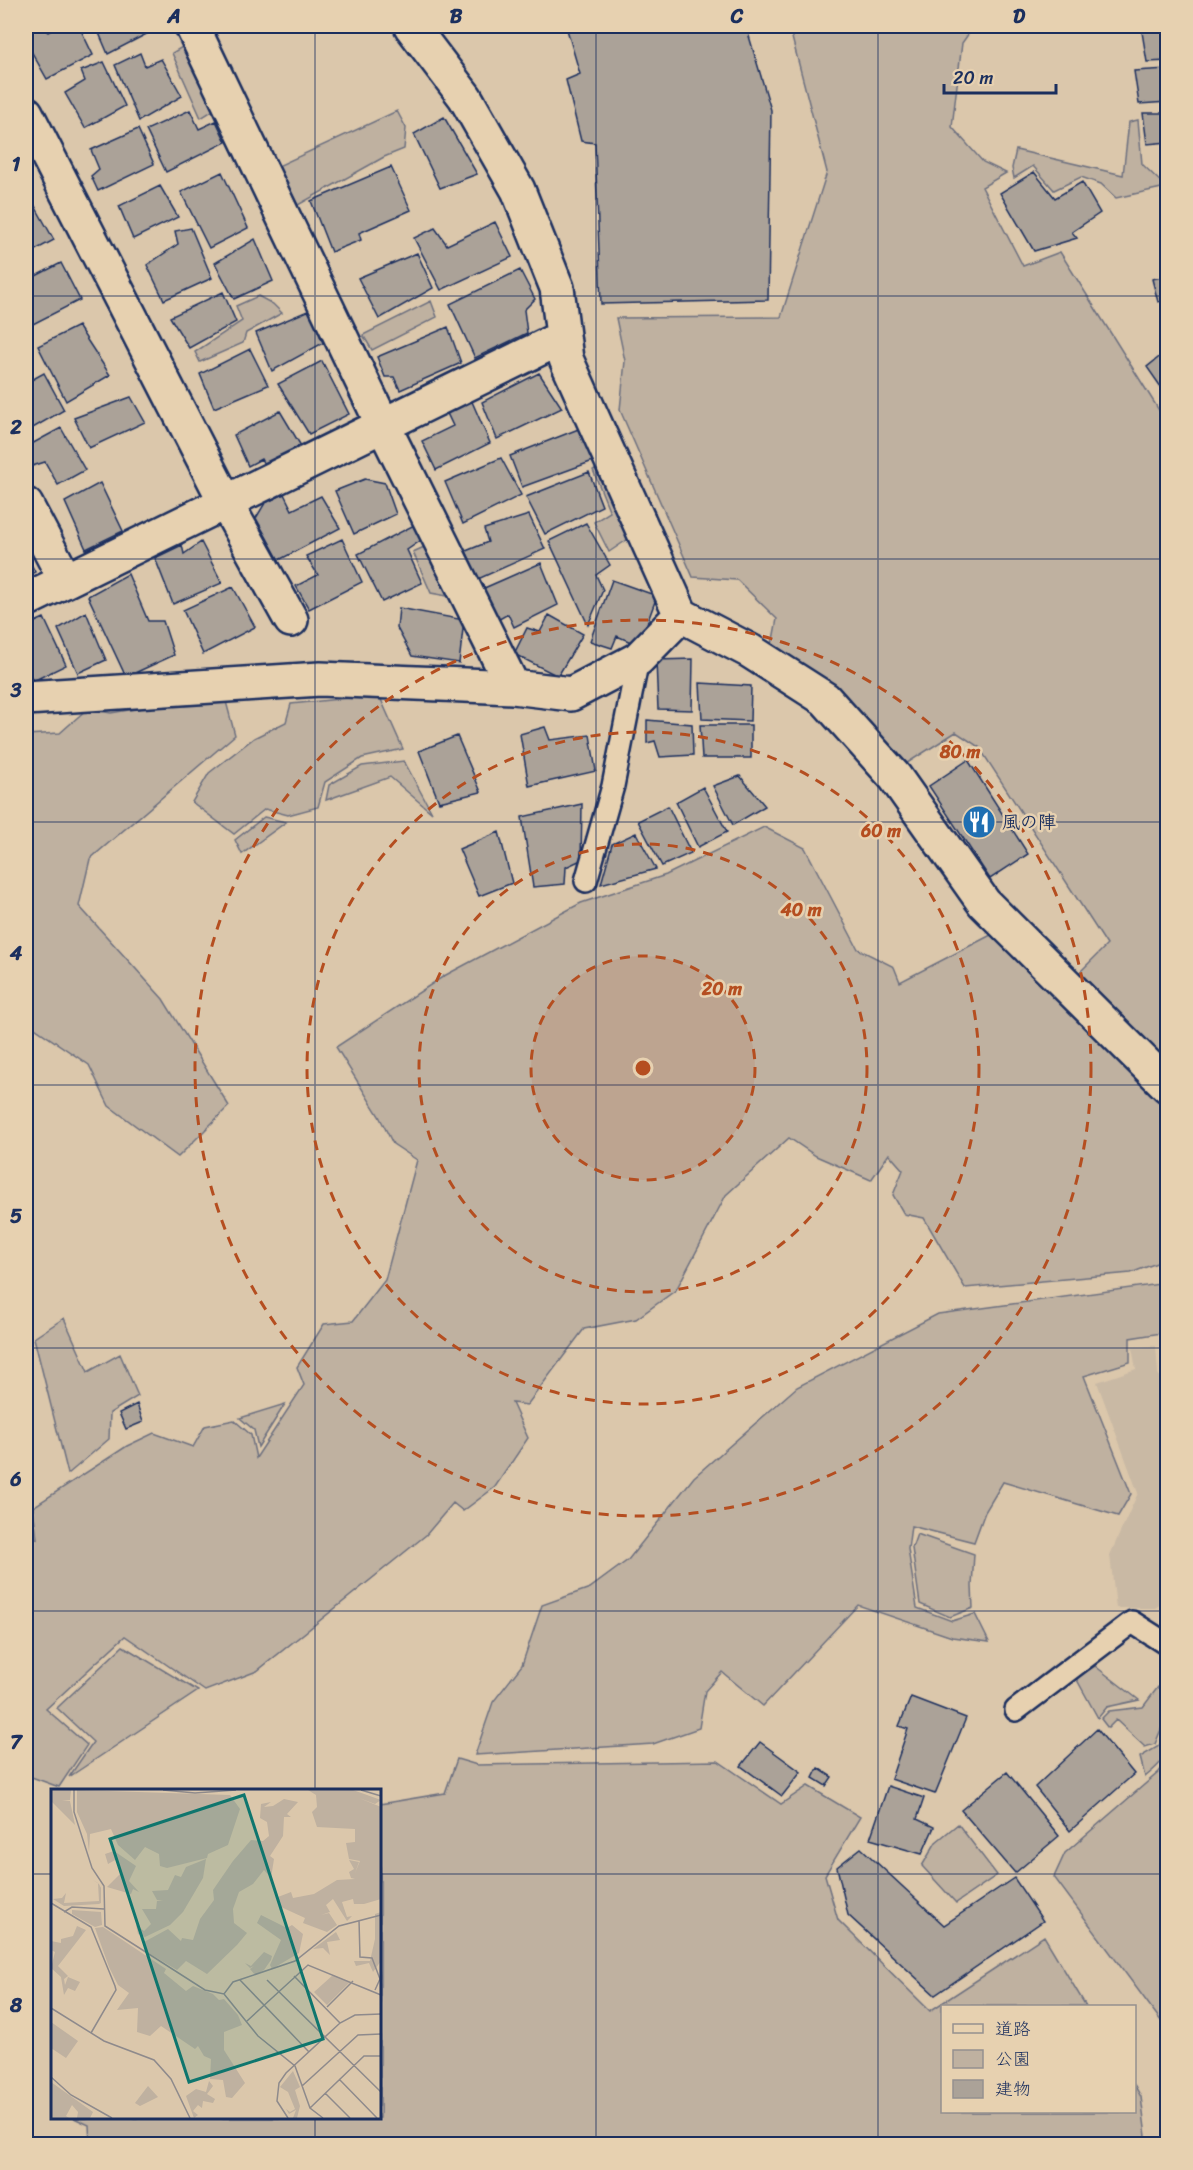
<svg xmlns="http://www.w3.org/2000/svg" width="1193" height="2170" font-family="Sriracha,'Klee One',sans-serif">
  <rect width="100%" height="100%" fill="#dbc7ab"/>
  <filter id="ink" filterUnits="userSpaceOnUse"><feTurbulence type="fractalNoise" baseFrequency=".0167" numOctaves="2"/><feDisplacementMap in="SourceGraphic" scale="12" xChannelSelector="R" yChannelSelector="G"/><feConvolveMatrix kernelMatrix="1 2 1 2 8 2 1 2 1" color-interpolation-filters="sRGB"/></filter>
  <g filter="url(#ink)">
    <!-- built -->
    <path fill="#c9b9a4" d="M1156,1346L1158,1374L1168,1393L1167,1600L1155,1608H1116L1110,1555L1138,1493L1097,1382L1136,1369L1132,1347Z"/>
    <!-- green -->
    <path fill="#bfb1a0" stroke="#6d707f" stroke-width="1.5" d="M789,26H974L962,43L952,127L983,162L1006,173L982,187L1023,266L1060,252L1167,423V1067L1080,972L1107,945L979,747L956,732L904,765L771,650L777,619L737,580L693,577L620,410L625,361L616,318L781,317L827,172Z
      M187,44L217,108L201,118L172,53Z
      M397,111L406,128L404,149L384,157L298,205L278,166Z
      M1138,120L1142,164L1166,187L1116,198L1101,184L1081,177L1054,190L1033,166L1014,178L1012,168L1016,150L1123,175L1129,122Z
      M258,296L273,304L282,313L246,333L243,343L200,362L195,352L242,321L236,306Z
      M431,301L437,317L372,350L363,335Z
      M601,466L634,535L609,552L594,522L610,512L593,470Z
      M431,544L458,598L431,593L413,552Z
      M224,694L235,735L90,859L79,906L163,999L229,1106L178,1157L109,1106L89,1065L26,1022V735L60,733L87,709L111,713Z
      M379,695L403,749L362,758L325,782L318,807L288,815L265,809L234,834L192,802L209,773L254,738L286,722L291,704Z
      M404,761L432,813L390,777L326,800L329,785L362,766Z
      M264,817L286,822L242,854L235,840Z
      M764,827L805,848L858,949L894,967L900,982L991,935L1167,1103V1259L1131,1273L965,1288L924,1218L904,1214L893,1195L903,1170L889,1154L871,1180L816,1156L789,1138L726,1195L676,1290L636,1319L584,1329L527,1405L512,1403L528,1438L495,1487L463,1511L453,1503L426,1535L257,1671L205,1691L125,1636L46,1709L87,1745L59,1787L26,1775V1534L37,1539L33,1507L127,1446L154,1433L193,1447L205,1426L234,1420L251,1435L256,1458L304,1385L297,1367L324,1324L353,1321L385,1280L417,1160L393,1144L379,1116L336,1047L444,976L581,903L666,875Z
      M1167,1283V1372L1161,1333L1130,1338V1362L1084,1376L1131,1494L1118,1516L1003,1482L985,1512L974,1542L911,1526L908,1549L917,1608L952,1621L975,1614L989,1642L952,1637L858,1605L763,1706L722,1672L705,1691L699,1728L653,1744L475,1755L493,1702L522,1665L542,1605L590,1588L628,1560L694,1477L797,1387L938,1314Z
      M64,1318L88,1372L120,1354L138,1396L110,1413L109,1439L68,1474L34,1338Z
      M285,1404L258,1447L254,1430L240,1418Z
      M917,1534L974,1554L972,1586L973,1608L950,1617L920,1604L912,1548Z
      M123,1646L198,1691L69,1777L93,1742L57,1708Z
      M1095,1666L1139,1700L1107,1707L1098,1718L1076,1678Z
      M1158,1687L1167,1693V1715L1155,1744L1145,1747L1116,1720L1108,1728L1101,1719L1109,1711L1143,1707Z
      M1167,1723C1168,1754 1170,1757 1145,1777L1140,1757L1159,1746Z
      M457,1759L477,1765L718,1761L781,1804L808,1786L860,1817L825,1875L838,1920L930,2011L1044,1936L1086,2006H942V2112H1134L1135,2086L1141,2097L1147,2144H90L89,2125L74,2118H380V1804L445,1793Z
      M1167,1761V2029L1054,1877L1065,1853L1159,1772Z
      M958,1824L997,1875L956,1903L922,1866L936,1842Z"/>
    <!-- building -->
    <path fill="#aba298" stroke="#1b2f5e" stroke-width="1.5" d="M41,26H45L48,32L59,26H79L93,55L47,79L26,42V32Z
      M96,26H162L108,54Z
      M566,26H746L771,110L768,300L601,304L595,143L581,141L566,80L580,74Z
      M1141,26H1168V61L1147,62Z
      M140,53L145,66L161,59L182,96L139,121L115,65Z
      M104,62L125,106L85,128L65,93L85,81L81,71Z
      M1168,69V102L1139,104L1134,71Z
      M190,110L199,129L216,121L226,142L166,172L146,130Z
      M1143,113H1168V142L1147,144Z
      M444,117L477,174L440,188L414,134Z
      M138,129L154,164L98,191L91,176L99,169L91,150Z
      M391,167L411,210L359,233L361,240L331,252L311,201Z
      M222,172L248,228L209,248L181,192Z
      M1034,172L1055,198L1082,182L1100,213L1072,232L1077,238L1034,251L1000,193Z
      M160,186L178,217L133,239L119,206Z
      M35,206L54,240L26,255V211Z
      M495,222L512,257L441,290L414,238L435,228L447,245Z
      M191,228L212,278L164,300L147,265L178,244L175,231Z
      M255,239L273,281L234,299L215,263Z
      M417,253L433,288L379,319L358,278Z
      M61,263L80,300L29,326L26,320V281Z
      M520,270L535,299L524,310L527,333L475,358L450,304Z
      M1168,276V300L1158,302L1152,279Z
      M223,292L236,322L189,348L170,317Z
      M310,310L323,343L272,371L256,333Z
      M78,326L110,375L66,401L38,346Z
      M448,327L461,363L400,390L394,377H385L377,357Z
      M250,349L268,385L214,408L200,374Z
      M1168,350V397L1147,367Z
      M322,361L349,414L309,434L278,384Z
      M44,373L64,410L26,432V383Z
      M539,373L562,408L497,439L482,402Z
      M131,397L145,422L89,448L74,418Z
      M470,397L490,443L436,470L422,441L453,426L445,409Z
      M280,411L301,446L265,466L261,459L248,466L234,435Z
      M61,428L85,470L58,485L45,462L26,468V447Z
      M581,428L593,461L522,487L510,456Z
      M501,458L521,495L463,524L445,482Z
      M589,472L602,506L545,534L526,497Z
      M365,479L385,483L396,514L354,534L335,491Z
      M100,483L123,531L86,549L65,502Z
      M284,494L292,510L321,496L340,528L279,560L256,518L265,503Z
      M529,515L545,549L478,579L466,551L488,542L484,529Z
      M418,523L423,539L407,550L422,583L382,602L358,554Z
      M586,523L610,565L596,575L603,590L588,625L549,541Z
      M342,539L362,582L309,609L296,586L318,575L306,556Z
      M201,542L222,583L173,604L155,558L182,545L184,554Z
      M26,554L35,572L26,576Z
      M541,563L558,605L514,627L508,614L496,621L482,589Z
      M128,574L148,621H163L174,655L126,677L88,596Z
      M612,580L657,596L646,626L631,642L617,636L612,648L590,641Z
      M233,587L255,627L203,654L183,610Z
      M399,608L464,620L459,663L412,656L397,628Z
      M86,612L106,660L78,673L58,629Z
      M549,615L583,634L558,676L514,654L527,628L540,632Z
      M44,618L66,665L33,681L26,666V626Z
      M693,659L692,710L658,709L656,660Z
      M700,683L751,686L750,721L702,719Z
      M647,720L692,724L693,755L660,757L655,741L647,743Z
      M700,725H751V758H702Z
      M545,727L550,740L590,735L596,771L529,786L520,734Z
      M457,736L481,792L439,802L419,751Z
      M968,760L1028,854L990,879L929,786Z
      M740,776L765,806L733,825L713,786Z
      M703,787L727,832L698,847L676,802Z
      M582,804L581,860L566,867L565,884L533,887L522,817Z
      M668,806L691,853L662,866L638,821Z
      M499,832L512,883L479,896L459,849Z
      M636,833L656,869L601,884L612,844Z
      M137,1404L143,1422L126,1429L119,1413Z
      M911,1697L966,1718L935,1794L891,1779L908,1729L899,1726Z
      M1097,1729L1134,1774L1070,1831L1035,1787Z
      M760,1742L801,1772L782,1796L741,1766Z
      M818,1768L832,1777L826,1786L813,1778Z
      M1007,1772L1059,1836L1015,1873L961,1810Z
      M888,1786L924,1798L917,1819L934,1827L922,1854L870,1839Z
      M861,1848L944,1925L1014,1878L1043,1921L935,1995L848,1915L837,1867Z"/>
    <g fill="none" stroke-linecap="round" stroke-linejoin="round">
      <defs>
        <path id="lane" d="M586,881L613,786L638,659
          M1016,1710L1132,1622L1168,1645"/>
        <path id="street" d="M192,26L383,425L513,687
          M411,26L465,97L518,190L557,288L566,359L681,615
          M26,113L226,503L291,620
          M26,505L65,579
          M26,600L563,337
          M26,698L320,679L513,687L571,694L638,659L681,615L750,651L825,699L895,777L984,903L1168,1086"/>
      </defs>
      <!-- lane casing -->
      <use href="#lane" stroke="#1b2f5e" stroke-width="26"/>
      <!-- street casing -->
      <use href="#street" stroke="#1b2f5e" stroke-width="38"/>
      <!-- lane -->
      <use href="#lane" stroke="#e7d1b0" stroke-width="21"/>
      <!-- street -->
      <use href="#street" stroke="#e7d1b0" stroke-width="33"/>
    </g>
  </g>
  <!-- grid -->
  <path fill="none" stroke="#1b2f5e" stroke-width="1.5" stroke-opacity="0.55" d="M315,26V1790M596,26V2144M878,26V2144M26,296H1168M26,559H1168M26,822H1168M26,1085H1168M26,1348H1168M26,1611H1168M26,1874H52M380,1874H1168M315,2118V2144"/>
  <!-- distance rings -->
  <circle cx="643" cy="1068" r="112" fill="#b54e20" fill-opacity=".12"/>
  <g fill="none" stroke="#b54e20" stroke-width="3" stroke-dasharray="10 8">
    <circle cx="643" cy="1068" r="112"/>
    <circle cx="643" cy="1068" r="224"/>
    <circle cx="643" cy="1068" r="336"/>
    <circle cx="643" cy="1068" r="448"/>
  </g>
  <!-- icons -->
  <defs>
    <symbol id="restaurant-disc" viewBox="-11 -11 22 22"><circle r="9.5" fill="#1f6fb2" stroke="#e7d1b0"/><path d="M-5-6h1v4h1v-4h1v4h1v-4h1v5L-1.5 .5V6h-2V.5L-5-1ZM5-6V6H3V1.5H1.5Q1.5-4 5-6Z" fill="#fff"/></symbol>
  </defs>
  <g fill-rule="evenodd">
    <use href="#restaurant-disc" x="960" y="803" width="38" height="38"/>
  </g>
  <g text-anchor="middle" stroke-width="5" stroke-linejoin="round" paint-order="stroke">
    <!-- poi labels -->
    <g font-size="18" font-weight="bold" fill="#1b2f5e" stroke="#e7d1b0" text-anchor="start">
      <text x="1002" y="828">風の陣</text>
    </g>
  </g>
  <!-- overview -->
  <g transform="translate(51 1789)">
    <rect width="330" height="330" fill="#dbc7ab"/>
    <path d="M0,1H20L19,11H11L19,12L24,36L0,12ZM26,1L179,6L189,20L177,56L157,65L156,69L116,79L109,77L108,65L94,58L84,71L67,56L60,40L39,45L38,63L36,45L26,23ZM257,1H302L330,11L324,15L308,9L330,18V110L313,115H303L302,110L291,113L296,128L301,127L296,132L282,110L275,116L279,123L270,126L278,124L286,136L276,143L252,134L254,129L230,118L227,108L240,103L242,109L263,105L286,91L304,90L300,89L298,83L303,80L298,71L308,73L304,84L309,72L298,70L295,54L304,53V40L266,38L261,23L266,18L265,6ZM233,10L247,13L236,25L240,28H233L232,47L219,67L223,70L220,89L213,81L202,95L188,103L182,120L183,134L196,144L186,156L156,185L135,172L126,181L94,162L93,153L117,140L130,152L131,149L142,151L149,130L163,111L162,101L182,72L200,51L212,52L218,47L216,33L209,29L210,15L220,13L213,18L222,17ZM63,62L85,77L78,92L88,103L82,100L80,105L56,98L70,84L66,70L57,75L54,65ZM155,70L152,89L132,123L119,136L94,148L87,145L85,136L93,142L100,135L91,120H105L106,112H112L106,111L101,102L117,101L124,86L130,88L135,78ZM42,91L48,95L50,99V114L48,115L13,117L2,110L11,109L15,104L13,114L48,112L47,94ZM21,121L50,123L51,136L44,138L21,125ZM330,123V172L322,183L318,174L305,177L303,172H319L324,150V125ZM210,126L236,139L241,136L252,145L248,164L221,180L219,176L230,151L206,134ZM26,137L35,141L7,177L17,187L13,190L14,196L17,188L29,193L24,202L17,199L13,206L10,188L0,179L4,163L0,161V152L10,154V150L22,147ZM52,138L115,180L113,184L135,202L142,197L162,205L168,211L173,210L187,226L191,236L173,243V261L194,294L181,309L175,308L172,291L159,290L160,270L153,267L147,257L144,260L110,237L99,247L86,243L87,219L66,221L78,204L67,196L58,178L44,139ZM285,143L289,151L276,153L279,166L272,159L262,160ZM213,163L221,167L220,171L213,181L204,186L199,180L203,177L199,179L194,174L200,177ZM282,186L299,193L276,216L263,203ZM0,233L27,252L15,269L0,259ZM242,282L249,298L244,301L249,317L246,329H242L245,321L238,325L235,320L239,323L244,320L237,303L229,298ZM158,292L162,297L156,305L164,310L162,314L152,312L151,319L147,316L142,322L147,326L143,329L135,307L145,300L155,303ZM0,293L42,323L39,329H26L27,323L21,316L15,327L18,329H0ZM97,297L107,308L89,317L84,314Z" fill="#bfb1a0"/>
    <path fill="none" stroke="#8e8a8c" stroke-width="1.5" d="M23,1V23L41,79L53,97L54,137L154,201L173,205L182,193L244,172L288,137L330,126M112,1L144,4L185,1M310,1L330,7M0,114L40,138L64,197L65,201L40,244M13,123L21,118L53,120M308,131L309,168L321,169L329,190L324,201M243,187L289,234M189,191L258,263M216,191L330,303M173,205L207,247L244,277L259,319L272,329M276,218L302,192M0,219L53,252L103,271L120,290L139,329M196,232L257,176L330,206M0,288L20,306L61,329M288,290L326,329M251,297L307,246L330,245M274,304L299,329M259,319L313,267H330M237,329L226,312L228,294L235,284L289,234L304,226L330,225"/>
    <path fill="#0f766e" fill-opacity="0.15" stroke="#0f766e" stroke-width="3" d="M193,6L272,250L138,293L59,50Z"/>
    <rect width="330" height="330" fill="none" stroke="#1b2f5e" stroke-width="3"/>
  </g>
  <circle cx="643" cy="1068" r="9" fill="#b54e20" stroke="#e7d1b0" stroke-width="3"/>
  <g font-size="18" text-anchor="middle" font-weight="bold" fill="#b54e20" stroke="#e7d1b0" stroke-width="5" stroke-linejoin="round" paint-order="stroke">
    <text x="960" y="758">80 m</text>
    <text x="881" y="837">60 m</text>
    <text x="801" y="916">40 m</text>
    <text x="722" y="995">20 m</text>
  </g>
  <!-- margin -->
  <rect width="1193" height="2170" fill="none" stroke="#e7d1b0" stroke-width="66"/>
  <!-- legend -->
  <rect x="941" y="2005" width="195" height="108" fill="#e7d1b0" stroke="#95908f" stroke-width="1.5"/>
  <rect x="953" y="2024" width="30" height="9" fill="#e7d1b0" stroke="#95908f" stroke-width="1.5"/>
  <text x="995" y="2035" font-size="18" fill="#1b2f5e">道路</text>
  <rect x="953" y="2050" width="30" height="18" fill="#bfb1a0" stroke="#95908f" stroke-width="1.5"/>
  <text x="995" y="2065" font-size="18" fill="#1b2f5e">公園</text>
  <rect x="953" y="2080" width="30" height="18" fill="#aba298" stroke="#95908f" stroke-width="1.5"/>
  <text x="995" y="2095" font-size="18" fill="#1b2f5e">建物</text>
  <!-- scale -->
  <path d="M944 84v9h112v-9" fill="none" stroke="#1b2f5e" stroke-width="3"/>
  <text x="953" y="84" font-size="18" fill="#1b2f5e" stroke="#e7d1b0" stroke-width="4.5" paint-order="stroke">20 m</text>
  <rect x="33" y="33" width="1127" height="2104" fill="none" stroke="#1b2f5e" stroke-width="2"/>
  <g font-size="20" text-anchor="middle" font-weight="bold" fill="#1b2f5e">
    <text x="174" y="23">A</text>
    <text x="456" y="23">B</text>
    <text x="737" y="23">C</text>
    <text x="1019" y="23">D</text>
    <text x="16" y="171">1</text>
    <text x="16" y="434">2</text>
    <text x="16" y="697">3</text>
    <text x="16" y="960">4</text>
    <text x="16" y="1223">5</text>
    <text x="16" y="1486">6</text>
    <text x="16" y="1749">7</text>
    <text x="16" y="2012">8</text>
  </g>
</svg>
